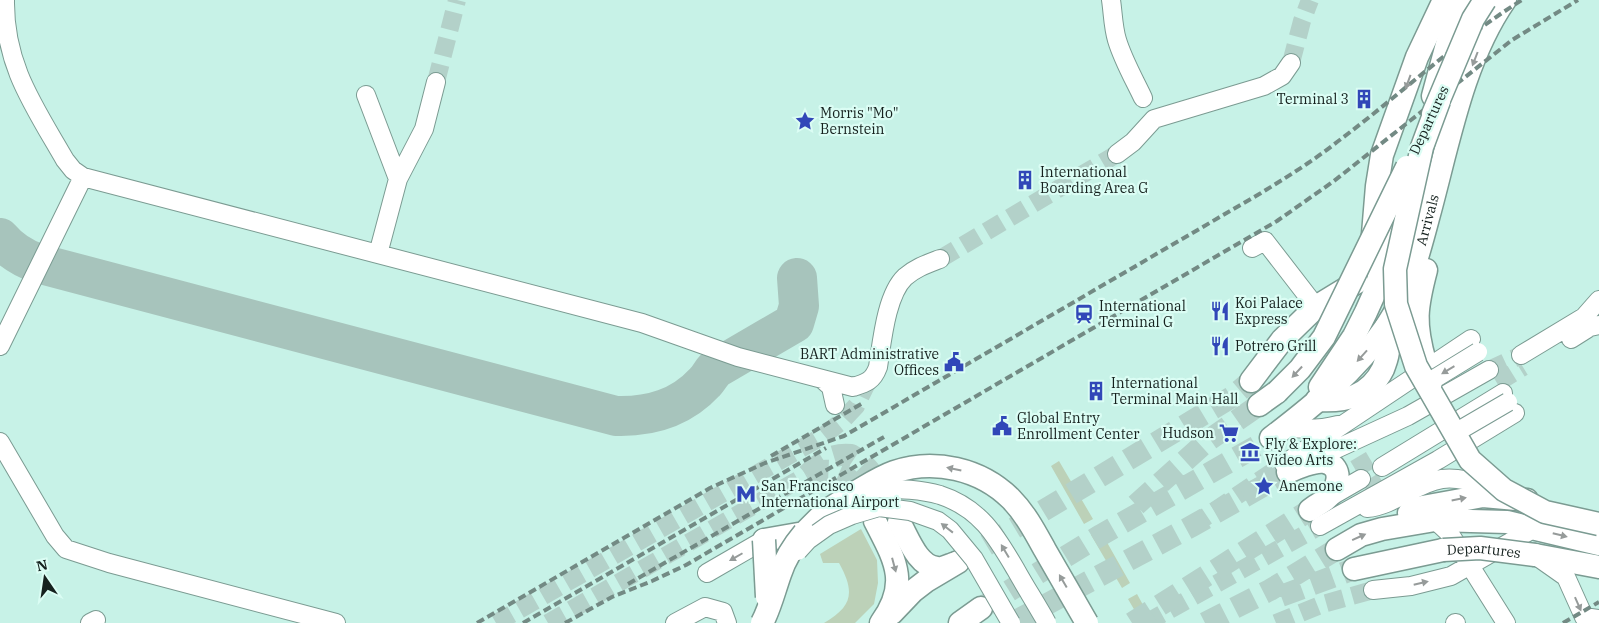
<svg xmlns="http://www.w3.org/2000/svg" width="1599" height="623" font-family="'IBM Plex Serif',serif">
  <rect width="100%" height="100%" fill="#dbfdf4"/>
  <!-- built -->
  <path fill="#c7f2e7" d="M0,0H1599V623H0Z"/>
  <!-- green -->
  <path fill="#bcd1b8" d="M1059,461L1093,519L1084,524L1051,466Z
    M861,529L877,560L878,583L874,604L855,623H824C853,606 855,592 839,563H823L820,554Z
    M1100,530L1130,583L1122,588L1091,535Z
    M1137,594L1153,623H1142L1128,599Z"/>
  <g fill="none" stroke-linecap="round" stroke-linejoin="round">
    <!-- taxiway -->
    <path stroke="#a7c4bc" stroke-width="40" d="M0,238C10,250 23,258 37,263L616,416C651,417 681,408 705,382C709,378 711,373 715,369L794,323L799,306L797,278"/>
    <!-- minor-tunnel -->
    <path stroke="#b3d1c9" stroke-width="18" stroke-dasharray="18 9" stroke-linecap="butt" d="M1291,63L1302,21L1310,0
      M436,82L457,0
      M940,259L1117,154
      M1489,370L1521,355
      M1497,383L1523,367
      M1355,469L1377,456
      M1367,491L1388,478
      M1192,526L1284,464
      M496,623L823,436L842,421L856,406L867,383
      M548,623L807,475
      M1146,623L1320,526
      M1276,623L1323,604L1373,590"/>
    <!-- major-tunnel -->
    <path stroke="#b3d1c9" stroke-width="22" stroke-dasharray="22 11" stroke-linecap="butt" d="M807,475C821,462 831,453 851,455C875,468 887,499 899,522
      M807,475C848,459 859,491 875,521
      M1136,505L1206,442L1259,405
      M958,562L1232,397L1251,381
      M1281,596L1354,569
      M981,608L1101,535L1271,438
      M1012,623L1192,526L1288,472
      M1132,623L1310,510
      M1205,623L1270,590L1337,549"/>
    <defs>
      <path id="minor" d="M5,0C4,65 34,106 65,160L73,170L83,177L642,323L738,357L853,387C866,383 873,381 878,367C882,342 886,295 905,277C915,268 927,264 940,259
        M1111,0C1113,13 1113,27 1117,40C1123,60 1134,79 1143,98
        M366,95L398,179
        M1117,154L1133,142L1154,119L1264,86L1282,76L1291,63
        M1252,248L1265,241L1316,307
        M378,254L398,179L424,129L436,82
        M1571,339L1590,327L1599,325
        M0,346L83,177
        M1521,355L1584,317L1599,300
        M822,379L831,387L835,405
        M1286,427C1304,430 1319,430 1338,425
        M0,442L55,536L66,549L109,563L336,623
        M1310,461L1408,416L1489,370
        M1284,464L1471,339
        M1382,467L1503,393
        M1328,498L1361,479
        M1367,508C1394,506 1415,483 1442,479C1461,476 1485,486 1503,491
        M1435,520L1450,534L1506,623
        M1320,526L1438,460L1515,413
        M1539,558L1566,577L1584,617L1599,619
        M707,573L764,540
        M1373,590L1411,586L1451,576L1533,529
        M90,623L96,620
        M675,623L705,607L723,612L727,623
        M1455,623H1456"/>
      <g id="major">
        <path d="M1433,96L1450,33L1465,0"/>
        <path d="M1373,234L1377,186L1382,155L1417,57L1444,0"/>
        <path d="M1425,362C1414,323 1416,308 1426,270"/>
        <path d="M1251,381L1282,340L1316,307L1357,282"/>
        <path d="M1320,387L1354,336L1366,312L1375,292L1387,245L1403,193"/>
        <path d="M1317,400C1345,402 1369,397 1383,369C1385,363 1388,357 1388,350C1389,343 1387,334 1386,327"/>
        <path d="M1259,405L1277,392"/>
        <path id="s1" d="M1271,438C1313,406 1356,371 1386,327C1408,294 1418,256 1428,218C1448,146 1462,62 1505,0"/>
        <path d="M1288,472C1296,468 1315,460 1325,462C1345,467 1338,490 1326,499C1321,503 1315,506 1310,510"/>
        <path d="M1409,513L1417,508L1483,496L1527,500"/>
        <path d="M875,521C895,560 910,583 881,623"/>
        <path d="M899,522C908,537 917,566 937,568C942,569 948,566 953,564"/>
        <path d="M764,540L804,533L826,511L856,492"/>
        <path d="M1337,549L1361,535L1382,529L1435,520L1507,522L1599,544"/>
        <path d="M1535,555L1599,567"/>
        <path d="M1354,569L1443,550"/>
        <path d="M892,613L913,591L926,581L958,562"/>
        <path d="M960,623L981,608"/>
      </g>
    </defs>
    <!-- minor casing -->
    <use href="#minor" stroke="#7b9b92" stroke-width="20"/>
    <!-- major casing -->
    <use href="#major" stroke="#7b9b92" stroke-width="25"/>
    <!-- minor -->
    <use href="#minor" stroke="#fff" stroke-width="18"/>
    <!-- major -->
    <use href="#major" stroke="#fff" stroke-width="22"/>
    <!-- rail -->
    <path stroke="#738a84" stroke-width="4" stroke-dasharray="8 4" stroke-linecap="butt" d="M771,456L863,403
      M628,584L884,437
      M477,623L710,488L765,463L844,436L1261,193C1287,177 1313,161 1337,142C1399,96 1456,41 1522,0
      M523,623L826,448
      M565,623L612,597L652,581L686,565L1277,221L1334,181L1512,40L1578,0
      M1563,623L1599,602"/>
    <defs>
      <path id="minor-bridge" d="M1433,397L1431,389L1434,379L1478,352
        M1449,425L1454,429L1460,430L1508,402
        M864,488C889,489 916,488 940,495C980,508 996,536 1016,570C1026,588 1037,605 1047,623
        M798,551L808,540L829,525L852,515L879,507L910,511L938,521L950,530L974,559L1011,623"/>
      <g id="major-bridge">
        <path d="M1439,101L1422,147L1395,269L1396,304L1416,366L1470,460L1504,490L1545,512L1599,524"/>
        <path d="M1433,114L1473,19L1485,0"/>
        <path d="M1277,392L1300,369L1324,337L1407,167"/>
        <path d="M856,492C868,485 880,477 894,472C934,458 981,469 1011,499C1025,513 1035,532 1045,550C1059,574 1073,599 1087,623"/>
        <path d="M764,540L767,597"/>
        <path id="s2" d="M1443,550L1480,548L1535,555"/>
        <path d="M762,623C770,608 774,591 780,574C785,559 793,546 804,533"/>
      </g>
    </defs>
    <!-- minor-bridge casing -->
    <use href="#minor-bridge" stroke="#7b9b92" stroke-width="20" stroke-linecap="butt"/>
    <!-- major-bridge casing -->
    <use href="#major-bridge" stroke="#7b9b92" stroke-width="25" stroke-linecap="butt"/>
    <!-- minor-bridge -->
    <use href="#minor-bridge" stroke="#fff" stroke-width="18"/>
    <!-- major-bridge -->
    <use href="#major-bridge" stroke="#fff" stroke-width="22"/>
  </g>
  <!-- one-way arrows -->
  <defs><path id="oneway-solid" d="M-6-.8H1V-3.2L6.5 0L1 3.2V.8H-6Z" transform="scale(1.25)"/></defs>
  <g fill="#969b9a">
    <use href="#oneway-solid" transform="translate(1475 59) rotate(111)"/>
    <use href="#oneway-solid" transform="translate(1408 82) rotate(110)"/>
    <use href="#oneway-solid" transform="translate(1362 356) rotate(132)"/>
    <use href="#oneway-solid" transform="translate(1448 370) rotate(149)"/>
    <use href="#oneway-solid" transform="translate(1297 372) rotate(133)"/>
    <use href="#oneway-solid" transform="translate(954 469) rotate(-168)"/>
    <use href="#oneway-solid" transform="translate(1459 499) rotate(-11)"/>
    <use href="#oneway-solid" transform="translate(947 528) rotate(-142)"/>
    <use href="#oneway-solid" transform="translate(1560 535) rotate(14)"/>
    <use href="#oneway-solid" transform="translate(1359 537) rotate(-24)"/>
    <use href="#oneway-solid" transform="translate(1005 551) rotate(-121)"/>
    <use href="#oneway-solid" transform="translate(736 557) rotate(150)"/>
    <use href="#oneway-solid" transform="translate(894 565) rotate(75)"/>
    <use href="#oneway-solid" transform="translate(1063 581) rotate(-120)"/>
    <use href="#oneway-solid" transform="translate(1421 583) rotate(-13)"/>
    <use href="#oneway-solid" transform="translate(1578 604) rotate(66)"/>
  </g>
  <!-- icons -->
  <defs>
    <symbol id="building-bare" viewBox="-9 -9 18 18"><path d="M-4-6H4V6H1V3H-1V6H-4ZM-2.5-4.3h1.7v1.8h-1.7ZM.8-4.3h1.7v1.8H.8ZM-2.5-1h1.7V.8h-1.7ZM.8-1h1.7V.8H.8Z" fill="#3147b8" stroke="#dbfdf4" stroke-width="2.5" paint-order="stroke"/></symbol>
    <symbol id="sight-bare" viewBox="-9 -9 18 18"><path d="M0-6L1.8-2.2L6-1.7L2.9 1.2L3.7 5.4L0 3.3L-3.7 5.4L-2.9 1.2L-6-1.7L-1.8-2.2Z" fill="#3147b8" stroke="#dbfdf4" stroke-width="2.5" paint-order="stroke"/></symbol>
    <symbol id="restaurant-bare" viewBox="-9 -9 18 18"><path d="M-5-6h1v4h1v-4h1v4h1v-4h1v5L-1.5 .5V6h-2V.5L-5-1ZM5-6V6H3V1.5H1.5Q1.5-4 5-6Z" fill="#3147b8" stroke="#dbfdf4" stroke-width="2.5" paint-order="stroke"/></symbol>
    <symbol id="station-bare" viewBox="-9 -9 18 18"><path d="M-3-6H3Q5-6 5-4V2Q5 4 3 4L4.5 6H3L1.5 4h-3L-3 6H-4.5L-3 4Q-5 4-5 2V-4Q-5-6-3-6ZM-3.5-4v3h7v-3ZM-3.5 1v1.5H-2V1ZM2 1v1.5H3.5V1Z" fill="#3147b8" stroke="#dbfdf4" stroke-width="2.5" paint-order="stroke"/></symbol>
    <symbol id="civic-bare" viewBox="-9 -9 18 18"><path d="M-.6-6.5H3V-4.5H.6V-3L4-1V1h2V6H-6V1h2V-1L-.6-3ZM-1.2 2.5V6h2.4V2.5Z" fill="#3147b8" stroke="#dbfdf4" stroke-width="2.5" paint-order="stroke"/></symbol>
    <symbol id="supermarket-bare" viewBox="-9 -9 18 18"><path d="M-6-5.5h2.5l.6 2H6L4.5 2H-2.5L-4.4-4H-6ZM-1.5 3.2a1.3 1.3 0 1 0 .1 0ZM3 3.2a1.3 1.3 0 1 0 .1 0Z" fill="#3147b8" stroke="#dbfdf4" stroke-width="2.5" paint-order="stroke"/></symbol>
    <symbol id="museum-bare" viewBox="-9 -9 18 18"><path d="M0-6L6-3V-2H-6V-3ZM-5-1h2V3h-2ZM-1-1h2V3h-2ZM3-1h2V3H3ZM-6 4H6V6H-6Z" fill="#3147b8" stroke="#dbfdf4" stroke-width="2.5" paint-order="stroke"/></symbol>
    <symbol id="metro-bare" viewBox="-9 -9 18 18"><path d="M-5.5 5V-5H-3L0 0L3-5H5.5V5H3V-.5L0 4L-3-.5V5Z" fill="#3147b8" stroke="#dbfdf4" stroke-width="2.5" paint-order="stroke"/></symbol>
  </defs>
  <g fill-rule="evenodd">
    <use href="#building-bare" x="1350" y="85" width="28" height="28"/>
    <use href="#sight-bare" x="791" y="107" width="28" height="28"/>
    <use href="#building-bare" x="1011" y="166" width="28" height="28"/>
    <use href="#restaurant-bare" x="1206" y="297" width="28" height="28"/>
    <use href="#station-bare" x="1070" y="300" width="28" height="28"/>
    <use href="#restaurant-bare" x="1206" y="332" width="28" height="28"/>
    <use href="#civic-bare" x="940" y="348" width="28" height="28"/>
    <use href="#building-bare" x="1082" y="377" width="28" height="28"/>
    <use href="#civic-bare" x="988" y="412" width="28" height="28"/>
    <use href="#supermarket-bare" x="1215" y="419" width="28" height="28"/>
    <use href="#museum-bare" x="1236" y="438" width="28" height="28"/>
    <use href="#sight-bare" x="1250" y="472" width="28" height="28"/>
    <use href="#metro-bare" x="732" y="480" width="28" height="28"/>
  </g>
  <g text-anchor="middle" stroke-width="4.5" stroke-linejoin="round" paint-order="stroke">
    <!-- poi labels -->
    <g font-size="14" fill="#15211e" stroke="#dbfdf4" text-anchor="start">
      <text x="1349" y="104" text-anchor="end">Terminal 3</text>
      <text x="820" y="118">Morris "Mo"<tspan x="820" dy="16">Bernstein</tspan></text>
      <text x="1040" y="177">International<tspan x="1040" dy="16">Boarding Area G</tspan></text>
      <text x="1235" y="308">Koi Palace<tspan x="1235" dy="16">Express</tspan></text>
      <text x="1099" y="311">International<tspan x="1099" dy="16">Terminal G</tspan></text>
      <text x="1235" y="351">Potrero Grill</text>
      <text x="939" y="359" text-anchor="end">BART Administrative<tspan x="939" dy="16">Offices</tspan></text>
      <text x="1111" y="388">International<tspan x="1111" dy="16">Terminal Main Hall</tspan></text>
      <text x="1017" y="423">Global Entry<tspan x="1017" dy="16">Enrollment Center</tspan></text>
      <text x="1214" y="438" text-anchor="end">Hudson</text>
      <text x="1265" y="449">Fly &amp; Explore:<tspan x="1265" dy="16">Video Arts</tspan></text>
      <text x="761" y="491">San Francisco<tspan x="761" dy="16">International Airport</tspan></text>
      <text x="1279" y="491">Anemone</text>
    </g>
    <!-- street labels -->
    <g font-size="14" fill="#15211e" stroke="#dbfdf4">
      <text transform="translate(1429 120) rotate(-65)" y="5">Departures</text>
      <text dy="5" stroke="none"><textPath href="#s1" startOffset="276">Arrivals</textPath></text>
      <text dy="5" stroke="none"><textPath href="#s2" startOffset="41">Departures</textPath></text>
    </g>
  </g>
  <!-- north arrow -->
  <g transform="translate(45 578) rotate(347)" stroke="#dbfdf4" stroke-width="4" paint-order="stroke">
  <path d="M0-4L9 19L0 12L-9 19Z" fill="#15211e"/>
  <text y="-8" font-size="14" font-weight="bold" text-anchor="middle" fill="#15211e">N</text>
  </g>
</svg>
